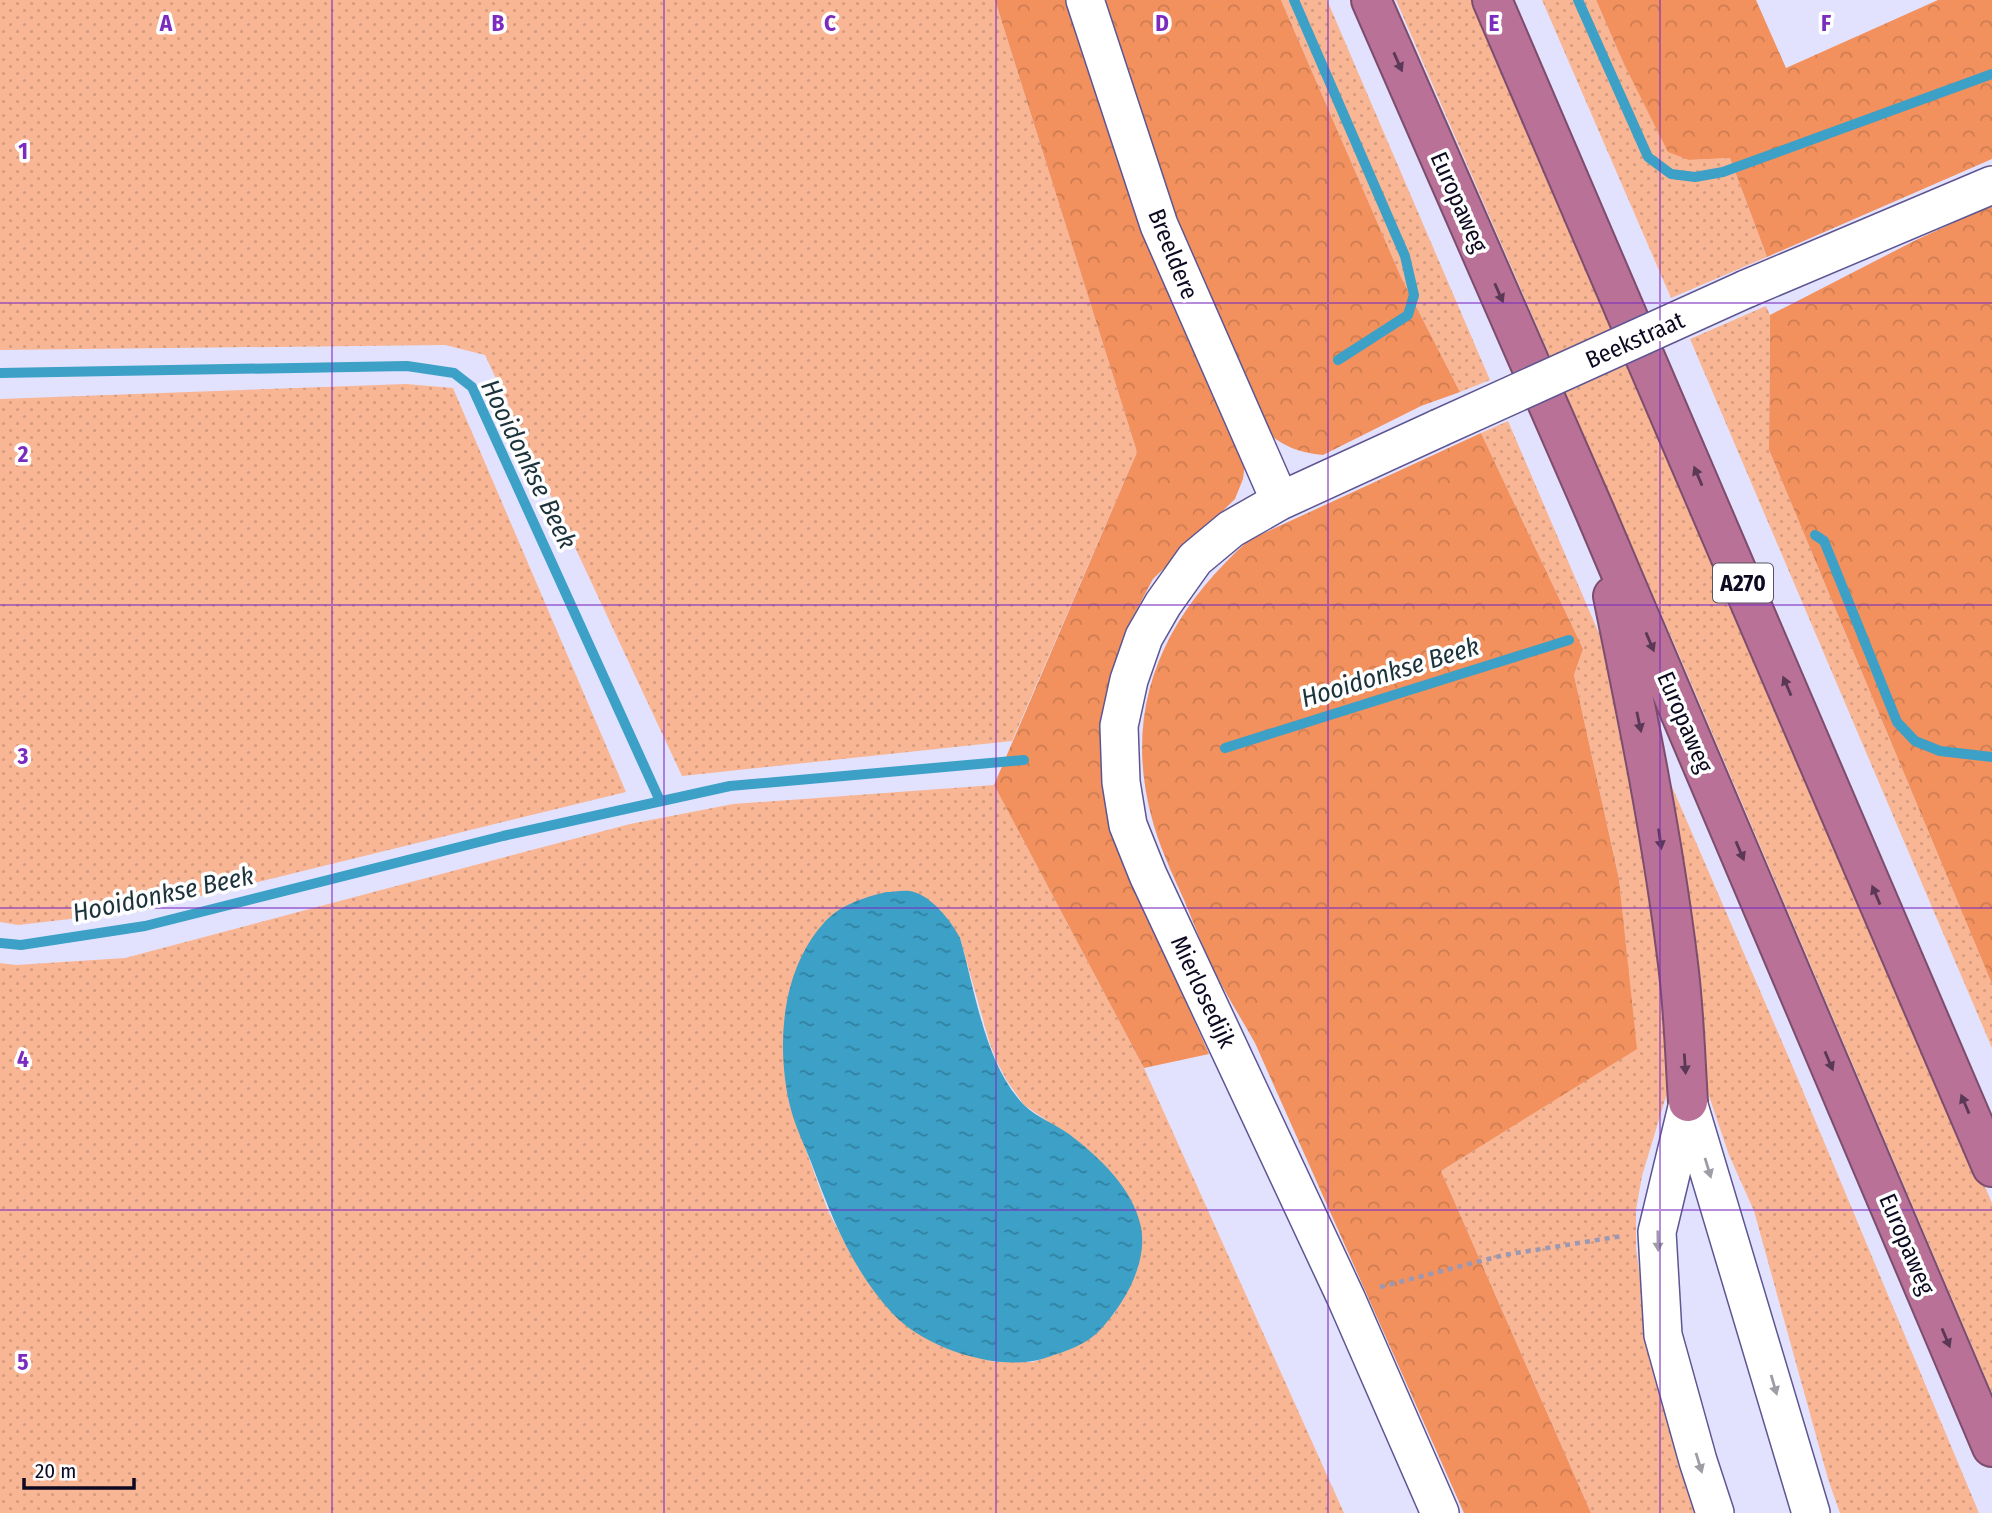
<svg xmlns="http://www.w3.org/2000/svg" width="1992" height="1513" font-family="'Fira Sans Condensed',sans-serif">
  <defs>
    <pattern id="grass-dots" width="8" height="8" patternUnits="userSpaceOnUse" patternTransform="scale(1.75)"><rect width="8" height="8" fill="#f9b694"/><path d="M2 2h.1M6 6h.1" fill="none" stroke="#d49b7f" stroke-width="1.8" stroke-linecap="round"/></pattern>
    <pattern id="forest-crowns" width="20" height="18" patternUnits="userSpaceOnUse" patternTransform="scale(1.75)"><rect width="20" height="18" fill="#f2915e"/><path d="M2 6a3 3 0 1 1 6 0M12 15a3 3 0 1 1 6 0" fill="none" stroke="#ce7c51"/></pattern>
    <pattern id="water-ripples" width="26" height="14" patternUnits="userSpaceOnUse" patternTransform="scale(1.75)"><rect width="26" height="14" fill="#3ca0c7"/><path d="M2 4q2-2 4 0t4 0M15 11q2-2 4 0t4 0" fill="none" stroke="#3181a1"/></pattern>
  </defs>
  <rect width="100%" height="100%" fill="#e3e2fe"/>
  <!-- grass -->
  <path fill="url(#grass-dots)" fill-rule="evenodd" d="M0,0H995L1137,452L1012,741L682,776L485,355L445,345L0,350Z
    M1281,0H1327L1490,380L1460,392L1401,277Z
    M1396,0H1477L1758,651L1992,1203V1393L1689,678Z
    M1542,0H1596L1623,62L1689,160L1730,158L1767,257L1671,298Z
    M1766,306L1770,315L1769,450L1992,984V1048L1690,339Z
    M406,384L453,388L626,792L139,911L18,925L0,922V399Z
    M1508,421L1604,645L1625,709L1676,1045L1667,1093L1642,1176L1636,1210V1248L1644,1307L1700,1513H1591L1441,1171L1636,1048L1619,879L1574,675L1583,649L1481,433Z
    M1670,782L1792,1065L1979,1513H1840L1828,1479L1754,1211L1729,1155L1706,1087L1665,783Z
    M994,785L1144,1068L1344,1513H0V963L16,965L125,958L630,824L733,804ZM960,938L989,1041L997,1062L1007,1081L1024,1105L1046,1120L1129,1196L1141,1228L1138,1268L1124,1297L1115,1312L1075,1347L1033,1362H996L971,1356L933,1341L894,1315L859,1269L828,1211L790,1106L783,1035Z"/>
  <!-- forest -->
  <path fill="url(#forest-crowns)" d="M995,0H1075L1246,455L1243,479L1235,499L1153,579L1130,622L1113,668L1104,712L1101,747L1104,795L1118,838L1137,892L1209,1054L1144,1068L994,785L1137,452Z
    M1097,0H1281L1401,277L1460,392L1421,406L1323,455C1296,452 1283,446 1263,429L1193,278Z
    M1596,0H1756L1786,68L1938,0H1992V159L1767,257L1730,158L1689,160L1668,152L1623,62Z
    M1992,205V984L1769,450L1770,315L1916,240Z
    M1481,433L1583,649L1574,675L1619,879L1637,1049L1441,1171L1591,1513H1464L1255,1043C1243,1021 1229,1000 1218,978C1205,953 1195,926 1184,900C1172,873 1158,844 1151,815C1122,703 1166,614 1249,540Z"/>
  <!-- water -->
  <path fill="url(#water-ripples)" d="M886,892C894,892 906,889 914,892C932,897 952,922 960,938C975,990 985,1065 1024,1105C1036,1117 1055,1124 1069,1134C1099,1157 1133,1188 1141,1227C1148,1264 1124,1304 1100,1330C1085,1346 1063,1352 1042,1359C997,1372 925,1348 893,1314C852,1270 832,1218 811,1162C804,1144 795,1126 790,1106C776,1047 781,971 823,924C839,905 863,898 886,892Z"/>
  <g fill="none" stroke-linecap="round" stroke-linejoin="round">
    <!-- stream -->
    <path stroke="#3ca0c7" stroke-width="10" d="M1294,0L1405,256L1414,295L1408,315L1338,360
      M1578,0L1648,157L1671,174L1695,177L1723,172L1992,74
      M0,373L407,366L454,373L472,387L660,801
      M1815,535L1824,541L1897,722L1915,741L1940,751L1992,757
      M1225,748L1569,640
      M0,943L21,945L145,926L503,836L730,786L1024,760"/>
    <defs>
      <path id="minor" d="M1085,0L1159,225L1280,501
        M1746,289L1992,185
        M1439,428L1280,501L1231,529L1195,559L1163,604L1144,637L1129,680L1119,726L1121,782L1128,825L1148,875L1346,1298L1440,1513
        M1688,1102L1811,1513
        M1688,1103L1657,1232L1663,1335L1698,1461L1715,1513"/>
      <path id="highway" d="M1371,0L1595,512L1992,1447
        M1492,0L1992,1167
        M1613,596C1638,718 1663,840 1678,964C1684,1010 1685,1056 1688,1102"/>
    </defs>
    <!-- minor casing -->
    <use href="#minor" stroke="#5d5692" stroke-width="40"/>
    <!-- highway casing -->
    <use href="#highway" stroke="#7d4d6d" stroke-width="42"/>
    <!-- path -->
    <path stroke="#9a98b2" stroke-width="4.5" stroke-dasharray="5 5" stroke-linecap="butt" d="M1380,1287L1504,1255L1622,1236"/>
    <!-- minor -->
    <use href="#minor" stroke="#fff" stroke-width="37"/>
    <!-- highway -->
    <use href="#highway" stroke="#b97197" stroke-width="38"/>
    <defs>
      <path id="minor-bridge" d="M1439,428L1746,289"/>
    </defs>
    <!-- minor-bridge casing -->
    <use href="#minor-bridge" stroke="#5d5692" stroke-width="40" stroke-linecap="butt"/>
    <!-- minor-bridge -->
    <use href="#minor-bridge" stroke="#fff" stroke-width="37"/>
  </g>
  <!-- one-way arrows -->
  <defs><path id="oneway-solid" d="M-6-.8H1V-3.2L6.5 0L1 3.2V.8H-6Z" transform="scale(1.75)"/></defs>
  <g fill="#5a3856">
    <use href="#oneway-solid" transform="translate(1398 62) rotate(66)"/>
    <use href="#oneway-solid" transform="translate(1499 293) rotate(66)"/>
    <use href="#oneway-solid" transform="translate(1698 476) rotate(-113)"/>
    <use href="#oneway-solid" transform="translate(1650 642) rotate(67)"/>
    <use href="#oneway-solid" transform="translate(1787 686) rotate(-113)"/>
    <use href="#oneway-solid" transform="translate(1639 722) rotate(78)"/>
    <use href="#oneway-solid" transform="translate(1660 839) rotate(82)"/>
    <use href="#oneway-solid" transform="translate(1740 851) rotate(67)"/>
    <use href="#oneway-solid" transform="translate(1876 895) rotate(-113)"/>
    <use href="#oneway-solid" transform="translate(1829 1061) rotate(67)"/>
    <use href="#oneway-solid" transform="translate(1685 1064) rotate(86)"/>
    <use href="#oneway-solid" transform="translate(1965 1104) rotate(-113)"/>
    <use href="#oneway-solid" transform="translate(1946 1338) rotate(67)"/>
  </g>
  <g fill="#9e9da6">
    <use href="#oneway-solid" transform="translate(1708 1168) rotate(73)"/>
    <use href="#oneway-solid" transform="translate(1658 1241) rotate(89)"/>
    <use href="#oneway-solid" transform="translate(1774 1385) rotate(74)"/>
    <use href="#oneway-solid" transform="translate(1699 1463) rotate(73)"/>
  </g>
  <!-- grid -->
  <path fill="none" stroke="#7b2cbf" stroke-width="2" stroke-opacity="0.55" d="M332,0V1513M664,0V1513M996,0V1513M1328,0V1513M1660,0V1513M0,303H1992M0,605H1992M0,908H1992M0,1210H1992"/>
  <g text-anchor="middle" stroke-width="7" stroke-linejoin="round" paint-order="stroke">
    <!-- shield labels -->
    <rect fill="#fff" stroke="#565363" stroke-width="2" x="1713" y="563.5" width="60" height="39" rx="5"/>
    <g font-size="23" font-weight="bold" fill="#0d0920">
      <text x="1743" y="591">A270</text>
    </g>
    <!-- street labels -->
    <g font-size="24" fill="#0d0920" stroke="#fff">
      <text transform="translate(1459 202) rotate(66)" y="8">Europaweg</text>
      <text transform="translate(1173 254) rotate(68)" y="8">Breeldere</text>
      <text transform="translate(1635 340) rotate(-24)" y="8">Beekstraat</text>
      <text transform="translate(1685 722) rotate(67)" y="8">Europaweg</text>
      <text transform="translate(1203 992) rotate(65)" y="8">Mierlosedijk</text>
      <text transform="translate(1907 1244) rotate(67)" y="8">Europaweg</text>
    </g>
    <!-- water labels -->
    <g font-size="26" font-style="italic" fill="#1d333c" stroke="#fff">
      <text transform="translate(529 464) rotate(64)" y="9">Hooidonkse Beek</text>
      <text transform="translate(1390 672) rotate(-17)" y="9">Hooidonkse Beek</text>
      <text transform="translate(163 894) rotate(-12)" y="9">Hooidonkse Beek</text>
    </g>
  </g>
  <g font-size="23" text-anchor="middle" font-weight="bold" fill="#7b2cbf" stroke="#fff" stroke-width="7" stroke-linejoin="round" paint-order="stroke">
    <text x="166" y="31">A</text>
    <text x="498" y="31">B</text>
    <text x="830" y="31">C</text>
    <text x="1162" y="31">D</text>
    <text x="1494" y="31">E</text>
    <text x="1826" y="31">F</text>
    <text x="23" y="159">1</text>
    <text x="23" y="462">2</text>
    <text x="23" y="764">3</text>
    <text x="23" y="1067">4</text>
    <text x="23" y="1370">5</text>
  </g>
  <!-- scale -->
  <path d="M24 1478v10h110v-10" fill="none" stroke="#0d0920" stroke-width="3.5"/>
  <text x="35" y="1478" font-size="21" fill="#0d0920" stroke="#ffffff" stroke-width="5" paint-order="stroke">20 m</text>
</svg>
